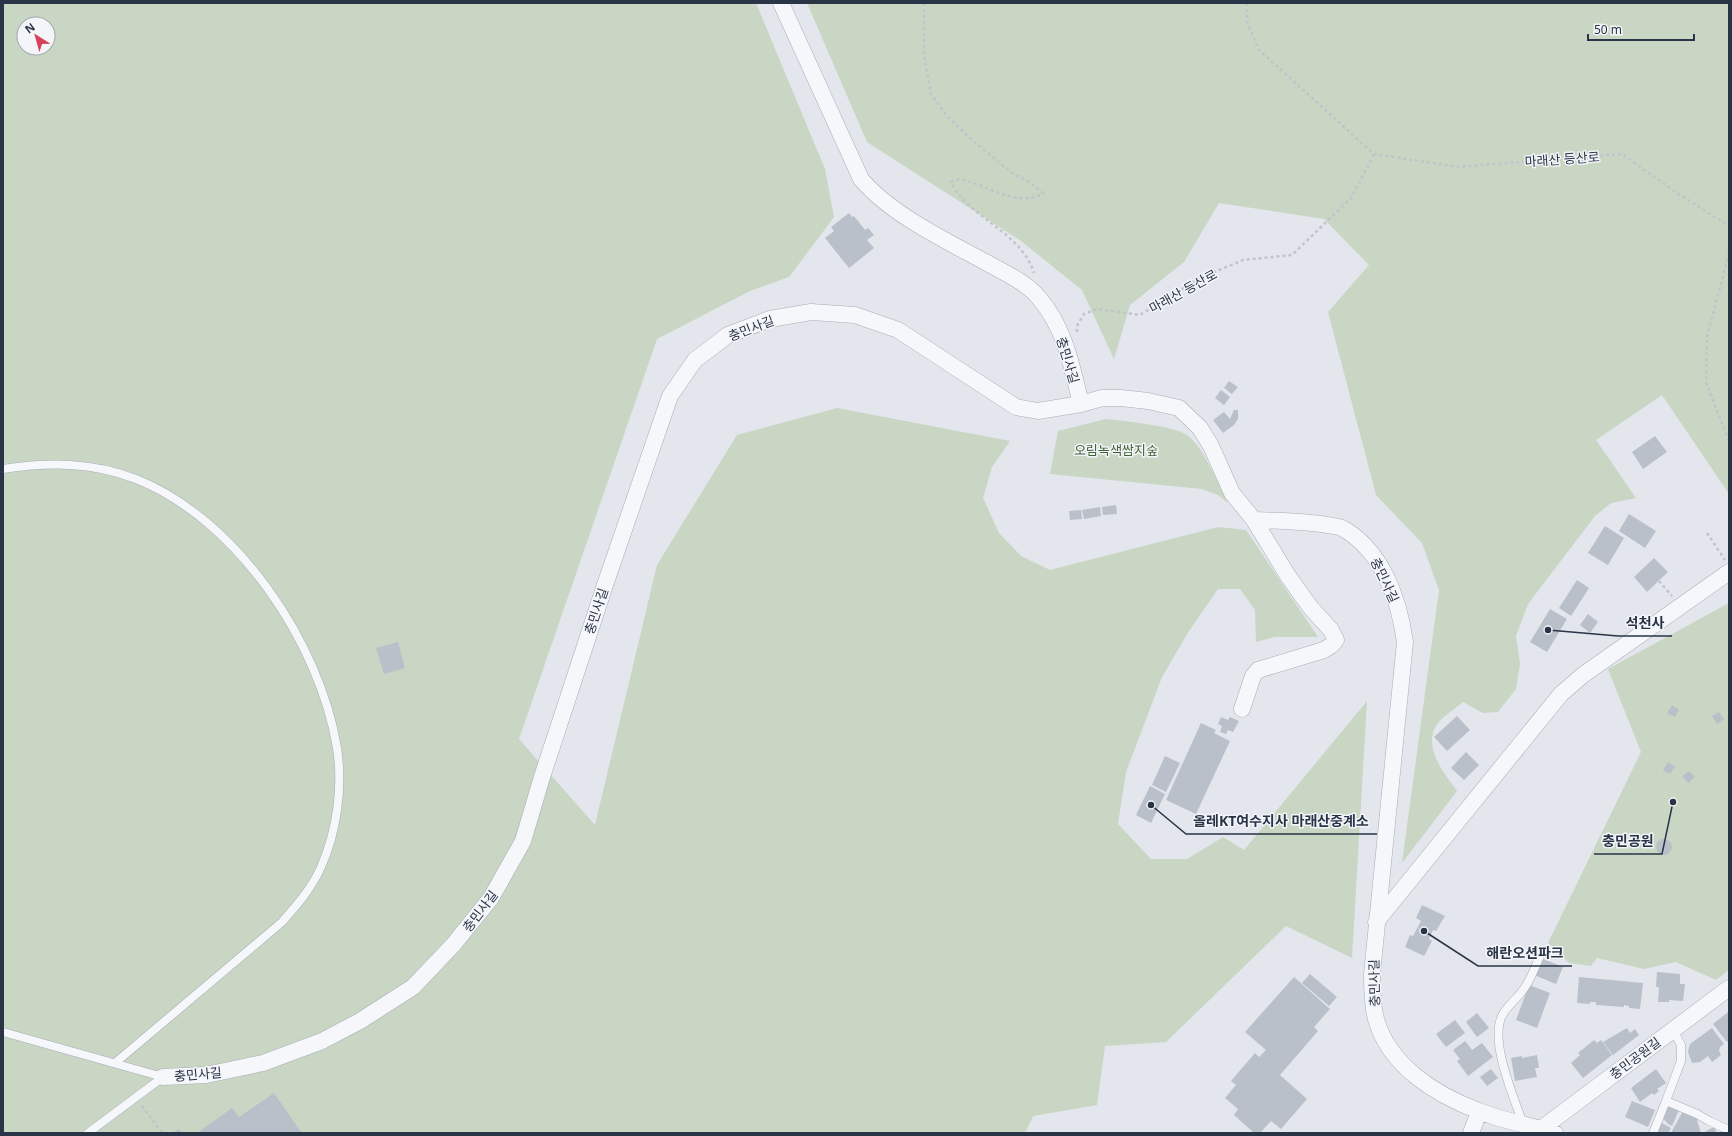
<svg xmlns="http://www.w3.org/2000/svg" width="1732" height="1136" font-family="'Noto Sans','Noto Sans KR',sans-serif">
  <rect width="100%" height="100%" fill="#e3e6ec"/>
  <!-- green -->
  <path fill="#c8d6c3" fill-rule="evenodd" d="M3,3H756L825,169L834,217L789,277L750,291L657,339L519,739L595,825L657,565L737,435L837,408L1010,441L992,467L983,498L999,533L1021,556L1050,570L1218,527L1246,530L1318,637H1275L1256,642L1255,610L1240,589H1218L1189,631L1162,677L1126,772L1118,824L1151,859H1187L1223,837L1244,850L1367,701L1352,958L1286,926L1166,1042L1105,1046L1097,1105L1033,1116L1025,1133H3ZM24,24H48V48H24Z
    M807,3H1729V494L1662,395L1596,440L1636,498L1611,503L1595,516L1528,604L1516,636L1520,664L1516,689L1498,712L1483,713L1463,702C1456,708 1442,717 1437,724C1422,747 1444,773 1457,791L1402,863L1439,590L1422,543L1376,495L1328,312L1369,265L1324,219L1219,203L1184,262L1130,305L1114,359L1082,290L1021,241L867,142Z
    M1106,419C1124,421 1174,426 1187,435C1202,445 1219,485 1228,503L1218,495L1202,489L1050,474L1058,431Z
    M1729,603V970L1716,980L1676,962L1644,969L1597,958L1591,966L1569,963L1548,943L1641,752L1608,669Z"/>
  <!-- building -->
  <path fill="#b9c0ca" d="M849,213L852,217L854,216L865,230L868,228L874,235L867,240L874,248L849,268L825,238L834,231L831,227Z
    M1229,381L1238,387L1232,394L1224,388Z
    M1221,390L1230,397L1224,405L1215,398Z
    M1234,410H1238V419L1234,425L1223,433L1213,420L1224,412L1230,419Z
    M1655,436L1667,452L1643,469L1632,452Z
    M1116,505L1117,514L1103,515L1102,507Z
    M1100,507L1101,516L1084,519L1082,510Z
    M1081,510L1082,519L1070,520L1069,511Z
    M1629,514L1656,531L1645,548L1619,531Z
    M1605,526L1624,538L1608,565L1588,553Z
    M1654,558L1668,572L1647,592L1634,577Z
    M1577,580L1589,588L1571,616L1559,608Z
    M1550,609L1567,619L1547,652L1530,642Z
    M1588,614L1598,622L1590,633L1580,625Z
    M398,642L405,668L384,674L376,648Z
    M1672,705L1679,710L1675,717L1667,713Z
    M1719,712L1724,719L1717,724L1712,716Z
    M1457,716L1470,730L1447,751L1434,737Z
    M1221,717L1228,720L1230,717L1239,721L1233,732L1228,730L1226,734L1220,732L1222,726L1218,724Z
    M1201,723L1216,730L1214,733L1230,741L1196,814L1166,800Z
    M1466,752L1479,765L1464,780L1451,768Z
    M1165,756L1180,763L1166,792L1152,785Z
    M1668,762L1675,767L1670,774L1663,770Z
    M1689,771L1695,777L1688,783L1682,776Z
    M1150,786L1165,794L1151,823L1136,815Z
    M1656 847a8 8 0 1 1 16 0a8 8 0 1 1-16 0Z
    M1422,905L1445,916L1436,931L1433,930L1429,939L1432,941L1424,956L1405,947L1410,935L1413,936L1421,921L1416,918Z
    M1541,958L1563,967L1556,984L1534,975Z
    M1657,972L1680,974V984H1685L1683,1001L1669,1000V1002H1658L1659,987H1656Z
    M1310,974L1337,997L1329,1006L1302,983Z
    M1294,977L1330,1009L1314,1027L1318,1031L1280,1075L1307,1099L1281,1129L1271,1121L1260,1133H1254L1234,1115L1238,1109L1225,1098L1236,1085L1231,1081L1255,1053L1259,1057L1266,1050L1245,1032Z
    M1579,977L1643,983L1640,1009L1629,1008V1006L1624,1005V1007L1596,1005V1002H1590V1004L1577,1003Z
    M1529,985L1550,993L1537,1028L1516,1020Z
    M1728,1012L1729,1041L1727,1042L1713,1024Z
    M1477,1013L1489,1028L1477,1037L1466,1022Z
    M1455,1020L1465,1033L1446,1047L1436,1034Z
    M1627,1028L1630,1033L1635,1029L1639,1035L1613,1055L1603,1042Z
    M1712,1028L1724,1044L1720,1047L1719,1051L1721,1055L1712,1062L1708,1056L1700,1062L1692,1063L1688,1052L1690,1044Z
    M1594,1040L1597,1043L1601,1040L1612,1055L1583,1078L1571,1063L1580,1055L1578,1053Z
    M1465,1041L1472,1050L1482,1043L1493,1057L1468,1076L1457,1061L1460,1059L1453,1050Z
    M1537,1055L1539,1068H1535L1537,1077L1515,1081L1511,1058L1522,1056V1058Z
    M1491,1069L1498,1078L1487,1086L1480,1077Z
    M1656,1069L1666,1083L1657,1089L1659,1091L1654,1095L1652,1093L1640,1102L1631,1088Z
    M274,1093L301,1132L300,1133H197L232,1108L239,1117Z
    M1632,1101L1655,1110L1648,1127L1625,1117Z
    M1667,1105L1679,1110L1672,1126L1668,1124L1662,1117Z
    M1683,1111L1696,1117L1701,1133H1671Z
    M1662,1123L1671,1128L1668,1133H1657Z
    M1714,1127L1717,1133H1707L1706,1131Z
    M179,1129L182,1133H172Z"/>
  <g fill="none" stroke-linecap="round" stroke-linejoin="round">
    <defs>
      <path id="lane" d="M3,469C49,462 92,462 136,479C237,519 320,643 337,748C343,787 337,831 321,867C312,888 297,905 282,922L115,1063
        M3,1032L163,1077
        M1666,1101L1681,1061V1045L1673,1030
        M1523,1124C1514,1097 1488,1039 1503,1014C1508,1005 1517,999 1523,990C1531,980 1535,966 1541,954
        M88,1133L163,1077
        M1653,1133L1666,1101L1697,1114L1709,1121L1729,1130"/>
      <path id="street" d="M781,3L861,179C891,215 949,242 989,264C1007,274 1027,283 1039,298C1065,328 1072,367 1081,404
        M1242,709L1253,676L1258,670L1324,650L1332,645L1336,640L1331,630L1311,608L1288,576L1254,520
        M1376,922L1561,694L1583,675L1729,572
        M163,1077L206,1075L263,1063L322,1041L360,1021L413,987L453,945L491,898L523,841L542,777L605,585L670,396L695,360L728,335L770,319L811,312L855,315L898,330L1016,407L1038,411L1081,404L1102,398H1121L1148,401L1179,408L1200,428L1211,446L1232,493L1254,520C1278,521 1303,521 1327,525C1331,526 1338,526 1342,528C1382,550 1399,599 1405,642L1372,974C1372,989 1372,1005 1376,1019C1389,1066 1436,1095 1479,1111C1503,1121 1530,1125 1555,1133
        M1541,1129L1729,988
        M1471,1133L1479,1112"/>
    </defs>
    <!-- lane casing -->
    <use href="#lane" stroke="#a7adb7" stroke-width="9"/>
    <!-- street casing -->
    <use href="#street" stroke="#a7adb7" stroke-width="17"/>
    <!-- path -->
    <path stroke="#c1c4cb" stroke-width="2.5" stroke-dasharray="3 3" stroke-linecap="butt" d="M924,3V56L931,94L947,116L972,140L1012,173L1031,183L1043,193C1013,213 969,170 951,182C968,218 1020,230 1034,273
      M1247,3V22L1259,50L1374,154L1458,167L1622,154L1677,193L1729,226
      M1729,253L1707,336L1706,382L1729,441
      M1077,332V326L1084,314L1097,309L1140,315L1198,279L1243,260L1292,255L1351,198L1374,154
      M1707,533L1725,560
      M1659,581L1672,596
      M142,1106L162,1133"/>
    <!-- lane -->
    <use href="#lane" stroke="#f6f7fa" stroke-width="8"/>
    <!-- street -->
    <use href="#street" stroke="#f6f7fa" stroke-width="16"/>
  </g>
  <g text-anchor="middle" stroke-width="3" stroke-linejoin="round" paint-order="stroke">
    <!-- street labels -->
    <g font-size="13" fill="#293446" stroke="#f3f5f9">
      <text transform="translate(1562 159) rotate(-4)" y="5">마래산 등산로</text>
      <text transform="translate(1183 291) rotate(-29)" y="5">마래산 등산로</text>
      <text transform="translate(751 328) rotate(-21)" y="5">충민사길</text>
      <text transform="translate(1068 360) rotate(73)" y="5">충민사길</text>
      <text transform="translate(1385 580) rotate(65)" y="5">충민사길</text>
      <text transform="translate(596 611) rotate(-72)" y="5">충민사길</text>
      <text transform="translate(480 911) rotate(-53)" y="5">충민사길</text>
      <text transform="translate(1374 983) rotate(-91)" y="5">충민사길</text>
      <text transform="translate(1635 1058) rotate(-37)" y="5">충민공원길</text>
      <text transform="translate(198 1074) rotate(-5)" y="5">충민사길</text>
    </g>
    <!-- park labels -->
    <g font-size="13" fill="#3f6235" stroke="#f3f5f9">
      <text x="1116" y="455">오림녹색쌈지숲</text>
    </g>
  </g>
  <!-- callouts -->
  <path fill="none" stroke="#293446" stroke-width="1.5" d="M1548 630L1618 636H1672M1151 805L1186 834H1377M1673 802L1662 854H1594M1424 931L1478 966H1572"/>
  <g fill="#293446" stroke="#f3f5f9" stroke-width="1.5">
    <circle cx="1548" cy="630" r="4"/>
    <circle cx="1151" cy="805" r="4"/>
    <circle cx="1673" cy="802" r="4"/>
    <circle cx="1424" cy="931" r="4"/>
  </g>
  <g font-size="14" text-anchor="middle" font-weight="bold" fill="#293446" stroke="#f3f5f9" stroke-width="3" stroke-linejoin="round" paint-order="stroke">
    <text x="1645" y="628">석천사</text>
    <text x="1281" y="826">올레KT여수지사 마래산중계소</text>
    <text x="1628" y="846">충민공원</text>
    <text x="1525" y="958">해란오션파크</text>
  </g>
  <!-- border -->
  <rect width="1732" height="1136" fill="none" stroke="#293446" stroke-width="8"/>
  <!-- north arrow -->
  <g transform="translate(36 36) rotate(323)"><circle r="19" fill="#f3f5f9" stroke="#a2a8b1"/>
  <path d="M0-3L7 15L0 10L-7 15Z" fill="#d8405b"/>
  <text y="-6" font-size="11" font-weight="bold" text-anchor="middle" fill="#293446">N</text>
  </g>
  <!-- scale -->
  <path d="M1588 34v6h106v-6" fill="none" stroke="#293446" stroke-width="2"/>
  <text x="1594" y="34" font-size="12" fill="#293446" stroke="#f3f5f9" stroke-width="3" paint-order="stroke">50 m</text>
</svg>
